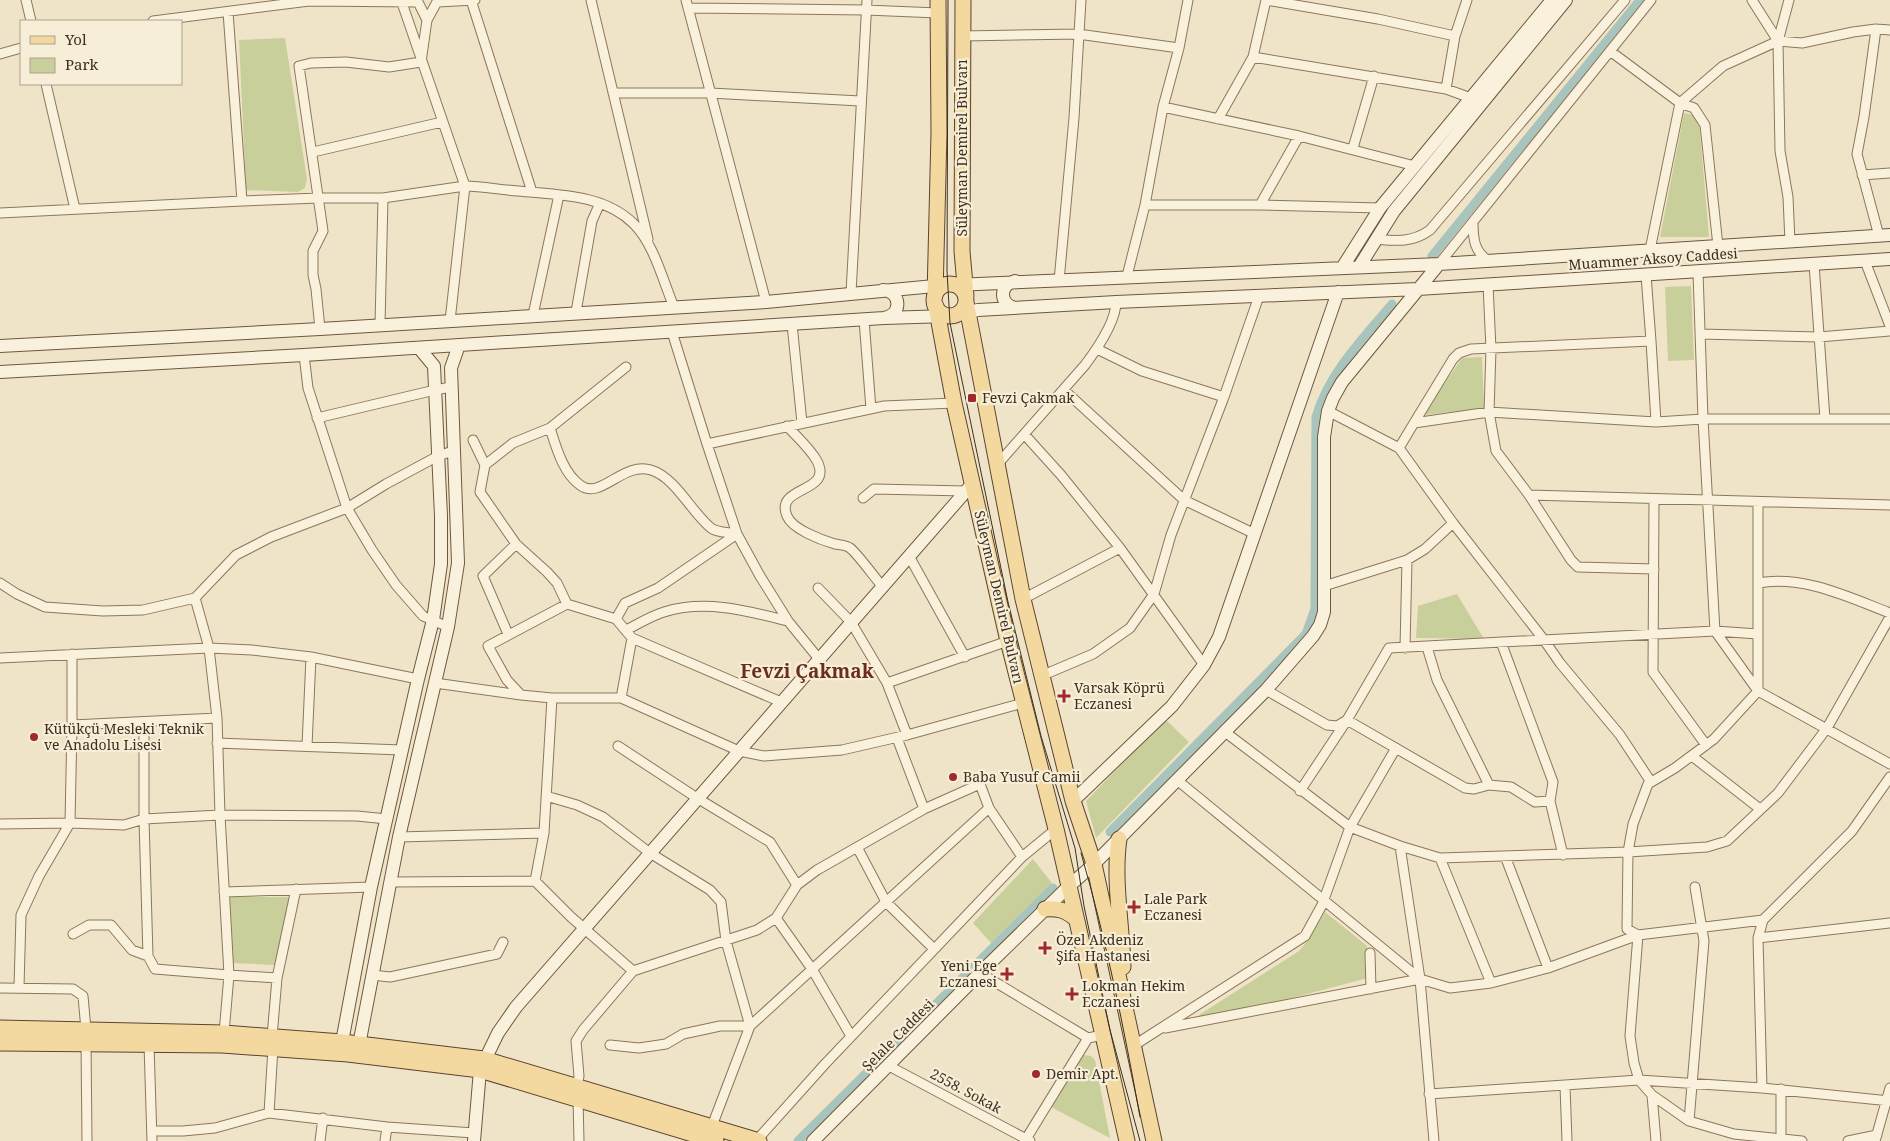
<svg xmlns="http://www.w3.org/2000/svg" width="1890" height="1141" font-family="'Noto Serif',serif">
  <rect width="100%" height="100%" fill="#f0e4c8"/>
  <!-- green -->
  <path fill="#c9cf9b" d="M285,38L307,179L305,188L298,192L246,190L239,40Z
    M1684,113L1694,115L1699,121L1709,237H1660Z
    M1691,286L1694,360L1668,361L1665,287Z
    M1482,357L1484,408L1425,415V412L1462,358Z
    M1457,594L1484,639L1416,638L1418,606Z
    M1165,719L1189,742L1096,838L1086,801Z
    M1033,859L1052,883L992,944L973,923Z
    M230,897H291L275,965L232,963Z
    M1325,912L1367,946L1368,978L1204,1021L1199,1015L1299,951L1309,939Z
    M1084,1055L1091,1056L1095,1060L1110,1138L1051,1107L1078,1056Z"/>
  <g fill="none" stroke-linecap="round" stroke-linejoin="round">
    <!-- canal -->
    <path stroke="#a9c4bc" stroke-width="9" d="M1432,256L1640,0
      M1110,832L1306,634L1315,609L1316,417C1329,372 1363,339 1392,304
      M798,1141L1053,888"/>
    <defs>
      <path id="street" d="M26,0L31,21
        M401,0L465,186C483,186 500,190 518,191C558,195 604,194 634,224C654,244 663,281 674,307
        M417,0L427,20
        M471,0L532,192
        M591,0L648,239
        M686,0L766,302
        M1752,0L1778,41L1780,151L1788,197L1790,242
        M438,2L475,0
        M688,8L866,10L938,13
        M228,12L242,201
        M153,21L309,1L417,2
        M1876,29L1864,117L1857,154L1879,236
        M962,36L1078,34L1179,48
        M1778,41L1789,0
        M1610,51L1680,103L1650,250
        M0,54L21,48
        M1253,57L1446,89L1471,98
        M46,84L75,209
        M1446,89L1455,36L1467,0
        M613,93H710L860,101
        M1163,107L1299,136L1415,166
        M1218,119L1253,57L1266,0L1378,19L1455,36
        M1353,148L1374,76
        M313,152L442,122
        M1862,175L1890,173
        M1145,205H1260L1380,208
        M1260,205L1299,136
        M0,213L242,201L319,198H383L465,186L450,321
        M1473,222C1473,238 1474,252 1489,261
        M1376,239C1396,241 1412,243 1430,230L1625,0
        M1718,246L1705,125L1694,108L1680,103L1723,66L1778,41L1802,43L1853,32L1876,29L1890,30
        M1865,261L1890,326
        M1439,264L1651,0
        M1814,264L1825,419
        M1698,272L1703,419L1715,631L1758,691L1890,764
        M1127,276L1145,205L1163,107L1179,48L1188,0
        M1059,281L1074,118L1081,0
        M1488,285L1491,349L1489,412L1496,451L1529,495L1571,560L1578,567L1654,569
        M851,293L867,0
        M576,312L592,221L600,203
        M533,315L559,195
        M864,320L871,409
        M792,324L802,423
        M380,325L383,198
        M320,329L316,289L313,275V251L323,231L299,66L311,63L346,62L389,67L421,62L427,20L438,0
        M672,332L707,444L737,534L760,576L788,621L819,659
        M1700,334L1819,337L1890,331
        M1097,349L1142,371L1224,397
        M304,355L308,388L347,508L372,550L396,585L423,616L448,627
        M1064,390L1184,500L1255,534
        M1328,411L1399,448L1453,523
        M317,418L435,390L451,387
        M1656,422L1703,419H1890
        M1414,423L1453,359L1459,353L1471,349L1651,341L1646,275
        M787,426C797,437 810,448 817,461C834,494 774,485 787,516C792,529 821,540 835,544C840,545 846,545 850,548C858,554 874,577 882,586
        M550,428C556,447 563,473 580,485C600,501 623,461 651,470C675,477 692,513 711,528C717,533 730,532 737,534
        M1024,434L1061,475L1120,548L1204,665
        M473,440L485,465L480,492L516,544L547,572L557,583L567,604
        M707,444L884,406L954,403
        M1399,448L1414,423L1489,412L1656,422L1651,341
        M485,465L513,443L550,428L626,367
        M996,466L1085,365C1097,349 1116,322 1116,302
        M1529,495L1890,505
        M863,498L874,489L966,491
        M1654,499L1653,672L1706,745
        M909,556L965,657
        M0,583L17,594L45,607L103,611L143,610L195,598L236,555L271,537L347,508L386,484L438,456L453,451
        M1758,583C1804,575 1848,597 1890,613
        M1324,586L1407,560L1425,549L1453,523L1544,640L1560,663L1620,735L1651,782
        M818,588L851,622L887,683L907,735
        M195,598L209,648L217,718L220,815L229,975L277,978
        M1023,599L1120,548
        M616,619L625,603L658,588L737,534
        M626,630C638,624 651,616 664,612C706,599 748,611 788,621
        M508,634L483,576L516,544
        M1501,642L1553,782L1550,801L1563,855
        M1427,647L1437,680L1489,785
        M1405,648L1407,560
        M0,658L209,648L252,650L311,657L418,679
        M1041,676L1093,654L1130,628L1154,594L1171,535L1224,397L1259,296
        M435,683L521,695
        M887,683L1008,641
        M1266,690L1327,725L1337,726L1347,720L1465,788L1474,789L1489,785L1511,787L1535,802L1550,801
        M552,698L544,833L535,881L571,917L633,971L757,930L776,918L797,885L817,870L924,809L980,784L989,808L1022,857
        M621,698L632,638
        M781,702L632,638L616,619L567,604L488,646L507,680L521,695L552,698H621L739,751L764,756L842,750L907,735L1023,703
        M144,722V819L148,956L155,969L229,975L224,1033
        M72,725L217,718
        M1225,732L1350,827L1400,846L1440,858L1628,852L1707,847L1727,841L1778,793L1827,728L1890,617
        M897,738L924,809
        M217,743L402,750
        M307,746L311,657
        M618,746L697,798L770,842L797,885
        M1692,756L1760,809
        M1177,780L1420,979L1450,988L1491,983L1548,968L1638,935L1763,920L1852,831L1890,777
        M1300,791L1347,720L1389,648L1715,631L1758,634
        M546,796L577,805L603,817L650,853L710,890L721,902L726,941L750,1026H720L683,1034L666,1044L639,1048L610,1045
        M0,824L70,823L124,825L144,819L220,815L357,816L387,819
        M399,837L544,833
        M1400,846L1420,979L1434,1141
        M857,847L886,902L934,949
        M1505,856L1548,968
        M1440,858L1491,983
        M390,882L535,881
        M224,892L371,887
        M776,918L812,969L851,1036
        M73,934L89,925H111L132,950L148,956
        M1638,935L1627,929L1628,852L1633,824L1648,784L1675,768L1714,739L1758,691V502
        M1638,935L1630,1036L1634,1063L1639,1080L1652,1095L1689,1121L1734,1134L1802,1141
        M1758,938L1890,923
        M1370,953L1371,989
        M980,973L1088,1038
        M372,975L390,977L497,954L503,942
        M19,987L21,915L39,876L70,823L72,725V654
        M0,988L73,989L83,996L86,1030
        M1165,1028L1420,979
        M272,1037L277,978L296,889
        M86,1043L87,1141
        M149,1044L152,1141
        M1133,1046L1305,936L1322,905L1350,827L1396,748
        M889,1066L1030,1141
        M1565,1086L1567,1141
        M577,1087L579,1076L576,1041L583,1030L633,971
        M1762,1088L1758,938L1763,920
        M1781,1089V1139
        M1429,1094L1639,1080L1762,1088L1890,1101
        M1652,1095L1656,1141
        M578,1098L579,1141
        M269,1113L273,1048
        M1689,1121L1704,941L1695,887
        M712,1126L750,1026L989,808
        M152,1131H183L215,1128L269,1113L387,1127L474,1133
        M1026,1139L1088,1038L1103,1035
        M320,1141L323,1118
        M385,1141L387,1127
        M756,1141L825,1064L1022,857L1056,829
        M1848,1141L1877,1135
        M1875,1141L1890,1088"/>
      <path id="secondary" d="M1359,267L1394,211L1566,0
        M1342,268L1380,208L1552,0
        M955,285L1439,264L1890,235
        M883,290C902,292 902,315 884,318
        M1015,308C999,304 999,285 1015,281
        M958,314L978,310L1116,302L1418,289L1890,259
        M0,346L320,329L766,302L945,285
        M0,372L304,355L884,318L948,316
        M1073,801L1172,706L1204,665L1219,637L1338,292
        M342,1042L371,887L418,679L433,620L441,564V516L434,366L419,348
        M359,1045L399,837L448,627L458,563L451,368L459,345
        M474,1141L480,1070L498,1033L516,1007L973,483
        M813,1141L985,968L1068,887L1094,864L1266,690L1313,636L1320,625L1324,612V437L1328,411L1333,398L1342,382L1439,264"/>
      <path id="primary" d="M963,0L962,251L966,296
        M934 300a16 16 0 1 1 32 0a16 16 0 1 1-32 0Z
        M935,296L939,133L938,0
        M966,302L1023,599L1073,801L1094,864L1154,1141
        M936,306L954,403L1008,641L1056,829L1127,1141
        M1119,839C1113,881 1122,925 1123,967
        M1045,909C1058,908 1066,910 1076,919
        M0,1028L224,1033L342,1042L484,1059L759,1141
        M0,1043L222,1045L348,1054L480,1070L716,1141"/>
    </defs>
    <!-- street casing -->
    <use href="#street" stroke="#8d765c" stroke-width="11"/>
    <!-- secondary casing -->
    <use href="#secondary" stroke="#6f573f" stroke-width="14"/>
    <!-- primary casing -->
    <use href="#primary" stroke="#5b4430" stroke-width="17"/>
    <!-- street -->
    <use href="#street" stroke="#faf1dc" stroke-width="9"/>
    <!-- secondary -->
    <use href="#secondary" stroke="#faf1dc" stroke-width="12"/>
    <!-- primary -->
    <use href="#primary" stroke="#f3d9a0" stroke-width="15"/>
    <!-- tram -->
    <path stroke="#3d2e20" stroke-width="1" d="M948,0L947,271L950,323L1008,602L1041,736L1075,848L1084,906L1110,1030L1140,1141
      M1081,853C1106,939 1124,1028 1140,1117"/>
  </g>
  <!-- markers -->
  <g fill="#9e2a2b" stroke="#f7eed8" stroke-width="2">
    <rect x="967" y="393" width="10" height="10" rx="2.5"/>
    <path d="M1061.5 688.5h5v5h5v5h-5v5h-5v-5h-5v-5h5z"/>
    <circle cx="34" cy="737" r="5"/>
    <circle cx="953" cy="777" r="5"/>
    <path d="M1131.5 899.5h5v5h5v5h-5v5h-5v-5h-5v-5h5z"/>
    <path d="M1042.5 940.5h5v5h5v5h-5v5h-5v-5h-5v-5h5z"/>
    <path d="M1004.5 966.5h5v5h5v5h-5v5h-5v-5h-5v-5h5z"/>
    <path d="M1069.5 986.5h5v5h5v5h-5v5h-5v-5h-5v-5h5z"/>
    <circle cx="1036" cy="1074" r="5"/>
  </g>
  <g text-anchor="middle" stroke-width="4.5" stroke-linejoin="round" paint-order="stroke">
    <!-- street labels -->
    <g font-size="14" fill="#3d2e20" stroke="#f7eed8">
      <text transform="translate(962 148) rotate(-90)" y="5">Süleyman Demirel Bulvarı</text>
      <text transform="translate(1653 259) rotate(-4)" y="5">Muammer Aksoy Caddesi</text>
      <text transform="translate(999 597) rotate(77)" y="5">Süleyman Demirel Bulvarı</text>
      <text transform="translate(898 1035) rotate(-45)" y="5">Şelale Caddesi</text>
      <text transform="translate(966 1091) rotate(28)" y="5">2558. Sokak</text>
    </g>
    <!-- poi labels -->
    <g font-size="14" fill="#3d2e20" stroke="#f7eed8" text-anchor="start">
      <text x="982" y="403">Fevzi Çakmak</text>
      <text x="1074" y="693">Varsak Köprü<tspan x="1074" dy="16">Eczanesi</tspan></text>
      <text x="44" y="734">Kütükçü Mesleki Teknik<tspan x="44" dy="16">ve Anadolu Lisesi</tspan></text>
      <text x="963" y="782">Baba Yusuf Camii</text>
      <text x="1144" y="904">Lale Park<tspan x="1144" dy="16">Eczanesi</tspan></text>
      <text x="1056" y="945">Özel Akdeniz<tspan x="1056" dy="16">Şifa Hastanesi</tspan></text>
      <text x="997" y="971" text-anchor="end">Yeni Ege<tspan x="997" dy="16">Eczanesi</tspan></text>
      <text x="1082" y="991">Lokman Hekim<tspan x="1082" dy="16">Eczanesi</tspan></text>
      <text x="1046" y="1079">Demir Apt.</text>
    </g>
    <!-- district labels -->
    <g font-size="19" font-weight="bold" fill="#6b2e1e" stroke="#f7eed8">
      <text x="807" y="678">Fevzi Çakmak</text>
    </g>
  </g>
  <!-- legend -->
  <rect x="20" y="20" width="162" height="65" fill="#f7eed8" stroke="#ada18e"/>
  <rect x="30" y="36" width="25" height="8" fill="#f3d9a0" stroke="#ada18e"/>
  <text x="65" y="45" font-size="15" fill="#3d2e20">Yol</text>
  <rect x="30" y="58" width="25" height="15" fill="#c9cf9b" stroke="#ada18e"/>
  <text x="65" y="70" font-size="15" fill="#3d2e20">Park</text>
</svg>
